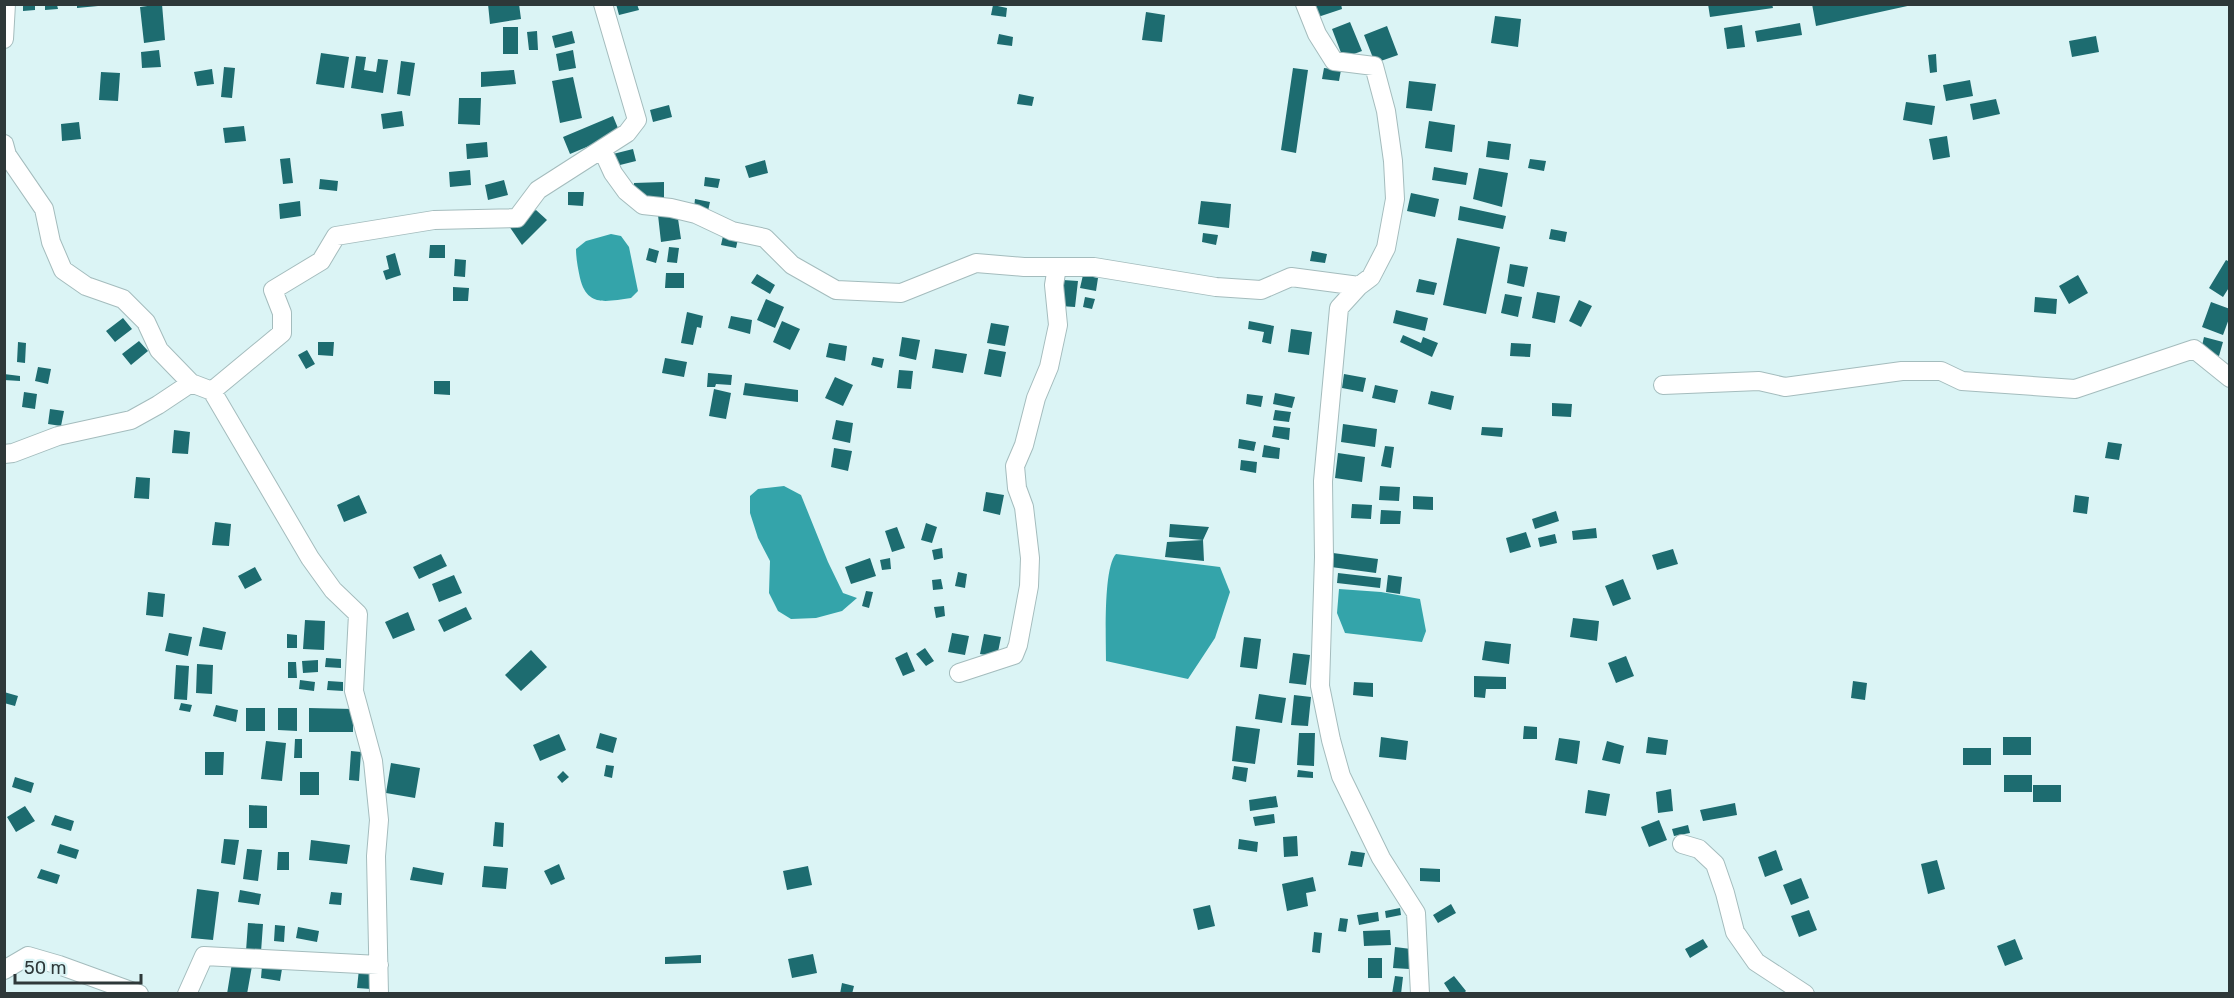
<svg xmlns="http://www.w3.org/2000/svg" width="2234" height="998" font-family="Rubik,sans-serif">
  <rect width="100%" height="100%" fill="#dbf4f5"/>
  <!-- water -->
  <path fill="#34a4aa" d="M611,234L621,236L629,247L638,291L631,298C607,301 587,308 580,278C578,268 576,259 576,249L586,241Z
    M784,486L801,495L828,562L843,593L857,598L842,611L816,618L791,619L778,611L769,593L770,561L758,538L750,513V496L758,489Z
    M1116,554L1220,567L1230,592L1215,638L1188,679L1106,661C1106,639 1103,568 1116,554Z
    M1339,589L1381,592L1420,599L1426,631L1422,642L1345,633L1337,613Z"/>
  <!-- building -->
  <path fill="#1d6c70" d="M23,4H35V10L23,11Z
    M77,4H98V6L77,8Z
    M162,4L165,40L144,43L140,7Z
    M488,4H519L521,19L490,24Z
    M616,4H637L639,10L619,15Z
    M1314,4H1341L1342,9L1318,17Z
    M1708,4H1772L1773,8L1710,17Z
    M1812,4H1912V5L1816,26Z
    M45,5H57L58,9L45,10Z
    M993,5L1007,8L1006,17L991,15Z
    M1146,12L1165,15L1162,42L1142,40Z
    M1495,16L1521,19L1518,47L1491,43Z
    M1350,22L1362,51L1343,58L1332,29Z
    M1800,23L1802,35L1757,42L1755,31Z
    M1742,25L1745,47L1727,49L1724,28Z
    M1387,26L1398,55L1375,63L1364,35Z
    M503,27H518V54H503Z
    M537,31L538,50H529L527,32Z
    M572,31L575,43L555,48L552,36Z
    M999,34L1013,37L1012,46L997,44Z
    M2096,36L2099,52L2072,57L2069,41Z
    M159,50L161,67L142,68L141,52Z
    M573,50L576,68L559,71L556,54Z
    M321,53L349,57L344,88L316,84Z
    M1936,54L1937,72L1930,73L1928,55Z
    M356,56L366,57L364,70L376,72L378,59L388,60L383,93L351,88Z
    M401,61L415,63L410,96L397,94Z
    M224,67L235,68L232,98L221,97Z
    M1293,68L1308,70L1296,153L1281,150Z
    M1324,68L1341,70L1339,81L1322,79Z
    M212,69L214,84L197,86L194,72Z
    M514,70L516,84L481,87V72Z
    M101,72L120,73L118,101L99,100Z
    M573,77L582,118L560,123L552,81Z
    M1970,80L1973,96L1946,101L1943,85Z
    M1409,81L1436,84L1432,111L1406,108Z
    M1019,94L1034,97L1032,106L1017,104Z
    M459,98H481L480,125L458,124Z
    M1996,99L2000,114L1973,120L1970,104Z
    M1906,102L1935,106L1932,125L1903,120Z
    M669,105L672,117L653,122L650,110Z
    M402,111L404,126L383,129L381,114Z
    M613,116L620,133L570,154L563,137Z
    M1429,121L1455,125L1452,152L1425,148Z
    M79,122L81,139L62,141L61,124Z
    M244,126L246,141L225,143L223,128Z
    M1947,136L1950,157L1933,160L1929,139Z
    M1488,141L1511,144L1509,160L1486,157Z
    M487,142L488,157L467,159L466,144Z
    M633,149L636,161L616,166L613,154Z
    M290,158L293,183L283,184L280,159Z
    M1530,159L1546,161L1544,171L1528,168Z
    M765,160L768,173L749,178L745,166Z
    M1434,167L1468,173L1466,185L1432,180Z
    M1479,168L1508,173L1502,207L1473,199Z
    M470,170L471,185L450,187L449,172Z
    M705,177L720,179L718,188L704,186Z
    M320,179L338,181L337,191L319,189Z
    M504,180L508,195L488,200L485,185Z
    M664,182V199L632,208L634,183Z
    M568,192H584L583,206L568,205Z
    M1411,193L1439,199L1435,217L1407,211Z
    M695,199L710,202L708,211L694,208Z
    M300,201L301,216L280,219L279,204Z
    M1201,201L1231,204L1229,228L1198,224Z
    M1460,206L1506,216L1503,229L1458,220Z
    M536,210L547,220L522,245L509,226Z
    M677,212L681,239L661,242L658,215Z
    M1551,229L1567,232L1565,242L1549,239Z
    M1203,233L1218,235L1216,245L1202,242Z
    M723,236L738,239L736,248L721,245Z
    M1457,238L1500,247L1486,314L1443,305Z
    M430,245H445V258H429Z
    M669,247L679,248L677,263L667,262Z
    M649,248L659,251L656,263L646,260Z
    M1312,251L1327,254L1325,263L1310,261Z
    M395,253L401,275L386,280L383,271L389,269L386,256Z
    M455,259L466,260L465,277L454,276Z
    M2226,260L2230,262V286L2223,297L2209,288Z
    M1510,264L1528,267L1524,287L1507,283Z
    M666,273H684V288H665Z
    M757,274L775,285L770,294L751,283Z
    M1083,275L1098,278L1096,291L1080,288Z
    M2078,275L2088,293L2069,304L2059,286Z
    M1419,279L1437,283L1434,295L1416,292Z
    M1063,280L1078,281L1075,307L1060,306Z
    M453,287L469,288L468,301H453Z
    M1537,292L1560,296L1555,323L1532,318Z
    M1505,294L1522,297L1518,317L1501,313Z
    M1085,297L1095,299L1092,309L1083,307Z
    M2035,297L2057,299L2056,314L2034,312Z
    M766,299L784,307L775,328L757,320Z
    M1579,300L1592,306L1581,327L1569,321Z
    M2211,302L2230,309V316L2223,335L2202,327Z
    M1396,310L1428,318L1425,331L1393,323Z
    M687,312L703,316L701,328L697,327L693,345L681,343Z
    M731,316L752,320L750,334L728,328Z
    M123,318L132,329L115,342L106,331Z
    M782,321L800,329L790,350L773,342Z
    M1249,321L1274,326L1271,344L1262,342L1264,332L1248,329Z
    M991,323L1009,326L1005,346L987,343Z
    M1291,329L1312,332L1309,355L1288,352Z
    M1403,335L1421,343L1423,337L1438,343L1432,357L1400,342Z
    M902,337L920,340L916,360L899,356Z
    M2204,337L2223,342L2219,356L2201,350Z
    M139,341L148,351L131,365L122,354Z
    M18,342L26,343L25,363L17,362Z
    M318,342H334L333,356L318,355Z
    M829,343L847,346L845,361L826,357Z
    M1511,343L1531,344L1530,357L1510,356Z
    M935,349L967,354L963,373L932,368Z
    M989,349L1006,352L1001,377L984,374Z
    M307,350L315,364L306,369L298,355Z
    M873,357L884,359L882,368L871,365Z
    M665,358L687,362L684,377L662,373Z
    M38,367L51,369L48,384L35,381Z
    M899,370L913,371L911,389L897,388Z
    M708,373L732,375L731,385L716,384L715,387H707Z
    M4,374L20,376V381L4,380Z
    M1344,374L1366,378L1363,392L1342,388Z
    M835,377L853,385L843,406L825,398Z
    M434,381H450V395L434,394Z
    M745,383L798,390V402L743,395Z
    M1375,385L1398,390L1395,403L1372,398Z
    M714,389L731,393L726,419L709,416Z
    M1431,391L1454,396L1451,410L1428,404Z
    M24,392L37,394L35,409L22,407Z
    M1275,393L1295,397L1292,408L1273,404Z
    M1247,394L1263,396L1261,407L1246,404Z
    M1552,403L1572,404L1571,417L1552,416Z
    M50,409L64,411L61,426L48,424Z
    M1275,410L1291,412L1289,422L1273,420Z
    M836,420L853,423L850,443L832,439Z
    M1343,424L1377,429L1375,447L1341,442Z
    M1274,426L1290,428L1289,440L1272,437Z
    M1482,427L1503,428L1502,437L1481,435Z
    M174,430L190,432L188,454L172,453Z
    M1239,439L1256,442L1254,451L1238,448Z
    M2108,442L2122,444L2119,460L2105,458Z
    M1264,445L1280,448L1279,459L1262,457Z
    M1385,446L1394,447L1391,468L1381,466Z
    M834,448L852,451L848,471L831,467Z
    M1338,453L1365,457L1362,482L1335,478Z
    M1241,460L1257,462L1256,473L1240,470Z
    M136,477L150,478L149,499L134,498Z
    M1380,486L1400,487L1399,501L1379,500Z
    M986,492L1004,495L1000,515L983,511Z
    M359,495L367,513L344,522L337,505Z
    M2075,495L2089,497L2087,514L2073,512Z
    M1413,496L1433,497V510L1413,509Z
    M1352,504L1372,505L1371,519L1351,518Z
    M1381,510L1401,511L1400,524H1380Z
    M1556,511L1559,521L1535,529L1532,519Z
    M215,522L231,524L229,546L212,545Z
    M926,523L937,527L932,543L921,540Z
    M1170,524L1209,527L1203,540L1169,537Z
    M897,527L905,548L892,552L885,531Z
    M1596,528L1597,538L1573,540L1572,531Z
    M1526,532L1531,547L1510,553L1506,538Z
    M1555,534L1557,543L1540,547L1538,538Z
    M1203,540L1204,561L1165,557L1167,542Z
    M942,548L943,558L934,560L932,550Z
    M1673,549L1678,564L1657,570L1652,555Z
    M1333,553L1378,559L1376,573L1331,567Z
    M441,554L447,566L419,579L413,567Z
    M870,558L876,576L851,584L845,567Z
    M890,558L891,569L882,570L880,560Z
    M255,567L262,580L245,589L238,576Z
    M958,572L967,574L965,588L955,586Z
    M1338,573L1381,578L1380,588L1337,583Z
    M454,575L462,593L439,602L432,584Z
    M1388,575L1402,577L1400,594L1386,592Z
    M941,579L943,589L933,590L932,580Z
    M1623,579L1631,599L1613,606L1605,586Z
    M866,591L873,592L869,608L862,606Z
    M148,592L165,594L163,617L146,615Z
    M944,606L945,616L936,618L934,607Z
    M466,607L472,619L444,632L438,620Z
    M408,612L415,630L393,639L385,622Z
    M1573,618L1599,621L1597,641L1570,637Z
    M305,620L325,621L324,650L303,649Z
    M203,627L226,632L222,650L199,646Z
    M169,633L192,637L188,656L165,651Z
    M952,633L969,636L965,655L948,652Z
    M287,634L297,635V648H287Z
    M984,634L1001,637L997,657L980,654Z
    M1244,637L1261,639L1257,669L1240,667Z
    M1485,641L1511,644L1509,664L1482,660Z
    M925,648L934,661L926,666L916,654Z
    M531,650L547,667L521,691L505,675Z
    M907,652L915,671L903,676L895,658Z
    M1293,653L1310,655L1306,685L1289,683Z
    M1626,656L1634,676L1616,683L1608,663Z
    M326,658L341,659V668L325,667Z
    M318,660V672L303,673L302,661Z
    M288,662H296L297,678H288Z
    M197,664L213,665L212,694L196,693Z
    M176,665L189,666L187,700L174,699Z
    M1474,676L1506,677V689H1486L1485,698L1474,697Z
    M300,680L315,682L314,691L299,689Z
    M328,681L343,682V691L327,690Z
    M1853,681L1867,683L1865,700L1851,698Z
    M1354,682L1373,683V697L1353,695Z
    M4,692L18,696L15,706L4,703Z
    M1259,694L1286,698L1282,723L1255,719Z
    M1294,695L1311,697L1308,726L1291,725Z
    M181,703L192,705L190,712L179,710Z
    M216,705L238,710L236,722L213,716Z
    M246,708H265V731H246Z
    M278,708H297V731L278,730Z
    M309,708L353,709V732H309Z
    M1236,726L1260,729L1255,764L1232,761Z
    M1524,726L1537,727V739H1523Z
    M600,733L617,738L613,753L596,748Z
    M1299,733H1315L1314,766L1297,765Z
    M559,734L566,750L540,761L533,745Z
    M1381,737L1408,741L1406,760L1379,757Z
    M1648,737L1668,740L1666,755L1646,753Z
    M2003,737H2031V755H2003Z
    M1559,738L1580,741L1577,764L1555,760Z
    M295,739H302V758H294Z
    M266,741L286,743L282,781L261,779Z
    M1607,741L1624,746L1620,764L1602,760Z
    M1963,748H1991V765H1963Z
    M351,751L361,752L359,781L349,780Z
    M205,752H224L223,775H205Z
    M391,763L420,768L415,798L386,793Z
    M606,765L614,766L612,778L604,776Z
    M1234,766L1248,768L1246,782L1232,779Z
    M1298,770L1313,772V778L1297,777Z
    M563,771L569,777L562,783L557,777Z
    M300,772H319V795H300Z
    M2004,775H2032V792H2004Z
    M15,777L34,783L31,793L12,787Z
    M2033,785H2061V802H2033Z
    M1671,789L1673,811L1658,813L1656,792Z
    M1588,790L1610,794L1606,816L1585,813Z
    M1276,796L1278,807L1250,811L1249,800Z
    M1735,803L1737,815L1703,821L1700,810Z
    M249,805L267,806V828H249Z
    M25,806L35,821L16,832L7,817Z
    M1274,814L1275,823L1255,826L1253,817Z
    M55,815L74,821L71,831L51,825Z
    M1659,820L1667,840L1649,847L1641,827Z
    M495,822L504,823L503,847L493,846Z
    M1688,825L1690,833L1674,836L1672,829Z
    M1297,836L1298,856L1284,857L1283,837Z
    M224,839L239,840L235,865L221,863Z
    M1239,839L1258,842L1257,852L1238,849Z
    M311,840L350,845L347,864L309,860Z
    M60,844L79,850L76,859L57,853Z
    M247,849L262,850L258,881L243,879Z
    M1776,850L1783,870L1765,877L1758,857Z
    M1351,851L1365,853L1362,867L1348,865Z
    M278,852H289V870H277Z
    M1937,860L1945,889L1928,894L1921,864Z
    M559,864L565,879L551,885L544,871Z
    M484,866L508,868L506,889L482,887Z
    M808,866L812,885L787,890L783,871Z
    M413,867L444,873L442,885L410,880Z
    M1420,868L1440,869V882L1420,881Z
    M41,869L60,875L57,884L37,878Z
    M1313,877L1316,891L1306,893L1308,906L1287,911L1282,884Z
    M1801,878L1809,898L1791,905L1783,885Z
    M197,889L219,892L213,940L191,938Z
    M240,890L261,894L259,905L238,902Z
    M331,892L342,893L341,905L329,904Z
    M1451,904L1456,913L1438,923L1433,915Z
    M1210,905L1215,926L1198,930L1193,909Z
    M1400,908L1401,915L1386,918L1385,911Z
    M1809,910L1817,930L1799,937L1791,916Z
    M1378,912L1379,921L1359,925L1357,915Z
    M1340,918L1348,919L1346,932L1338,931Z
    M248,923L263,924L261,952L246,951Z
    M275,925L285,926L284,942L274,941Z
    M298,927L319,931L317,942L296,938Z
    M1390,930L1391,945L1364,946L1363,931Z
    M1314,932L1322,933L1320,953L1312,952Z
    M1703,939L1708,947L1690,958L1685,949Z
    M2015,939L2023,959L2005,966L1997,946Z
    M1395,947L1411,949L1409,969L1393,968Z
    M813,954L817,973L792,978L788,959Z
    M701,955V963L665,964V957Z
    M1368,958H1382V978H1368Z
    M232,963L252,966L247,994H227Z
    M262,966L282,969L280,981L261,978Z
    M359,969L374,971L371,989L357,988Z
    M1395,976L1403,977L1401,994H1392Z
    M1454,976L1466,991L1463,994H1451L1444,983Z
    M842,983L854,986L852,994H840Z"/>
  <g fill="none" stroke-linecap="round" stroke-linejoin="round">
    <defs>
      <path id="street" d="M1305,4L1317,34L1334,61L1374,66L1386,111L1393,161L1395,199L1386,248L1371,277L1359,286L1339,308L1323,481L1324,557L1320,686L1331,740L1341,776L1381,858L1416,913L1420,994
        M4,39L6,4
        M4,144L7,155L44,209L51,242L63,270L86,286L123,299L146,322L159,350L191,383L212,391L310,558L333,590L358,614L354,691L373,761L379,820L376,856L379,994
        M602,149L613,173L626,191L643,205L671,208L696,214L732,231L765,238L792,265L836,290L901,293L976,263L1024,267H1094L1216,287L1261,290L1291,277L1359,286
        M1663,385L1759,381L1785,387L1902,371H1941L1962,381L2075,389L2194,349L2230,378
        M212,391L282,333V313L273,290L321,261L336,236L434,220L517,218L538,190L627,133L637,120L603,4
        M4,454L13,453L58,436L131,420L158,405L191,383
        M959,673L1014,655L1018,645L1029,586L1030,558L1024,507L1017,488L1015,466L1024,445L1036,398L1049,367L1058,325L1054,285L1057,267
        M1682,844L1699,849L1715,864L1725,893L1735,932L1756,962L1805,994
        M4,970L28,956L59,965L139,994
        M187,994L204,956L379,965"/>
    </defs>
    <!-- street casing -->
    <use href="#street" stroke="#a4bcbd" stroke-width="20"/>
    <!-- street -->
    <use href="#street" stroke="#fff" stroke-width="18"/>
  </g>
  <!-- border -->
  <rect width="2234" height="998" fill="none" stroke="#2e3839" stroke-width="12"/>
  <!-- scale -->
  <path d="M15 974v9h126v-9" fill="none" stroke="#2e3839" stroke-width="3"/>
  <text x="24" y="974" font-size="18" fill="#2e3839" stroke="#dbf4f5" stroke-width="4.5" paint-order="stroke">50 m</text>
</svg>
